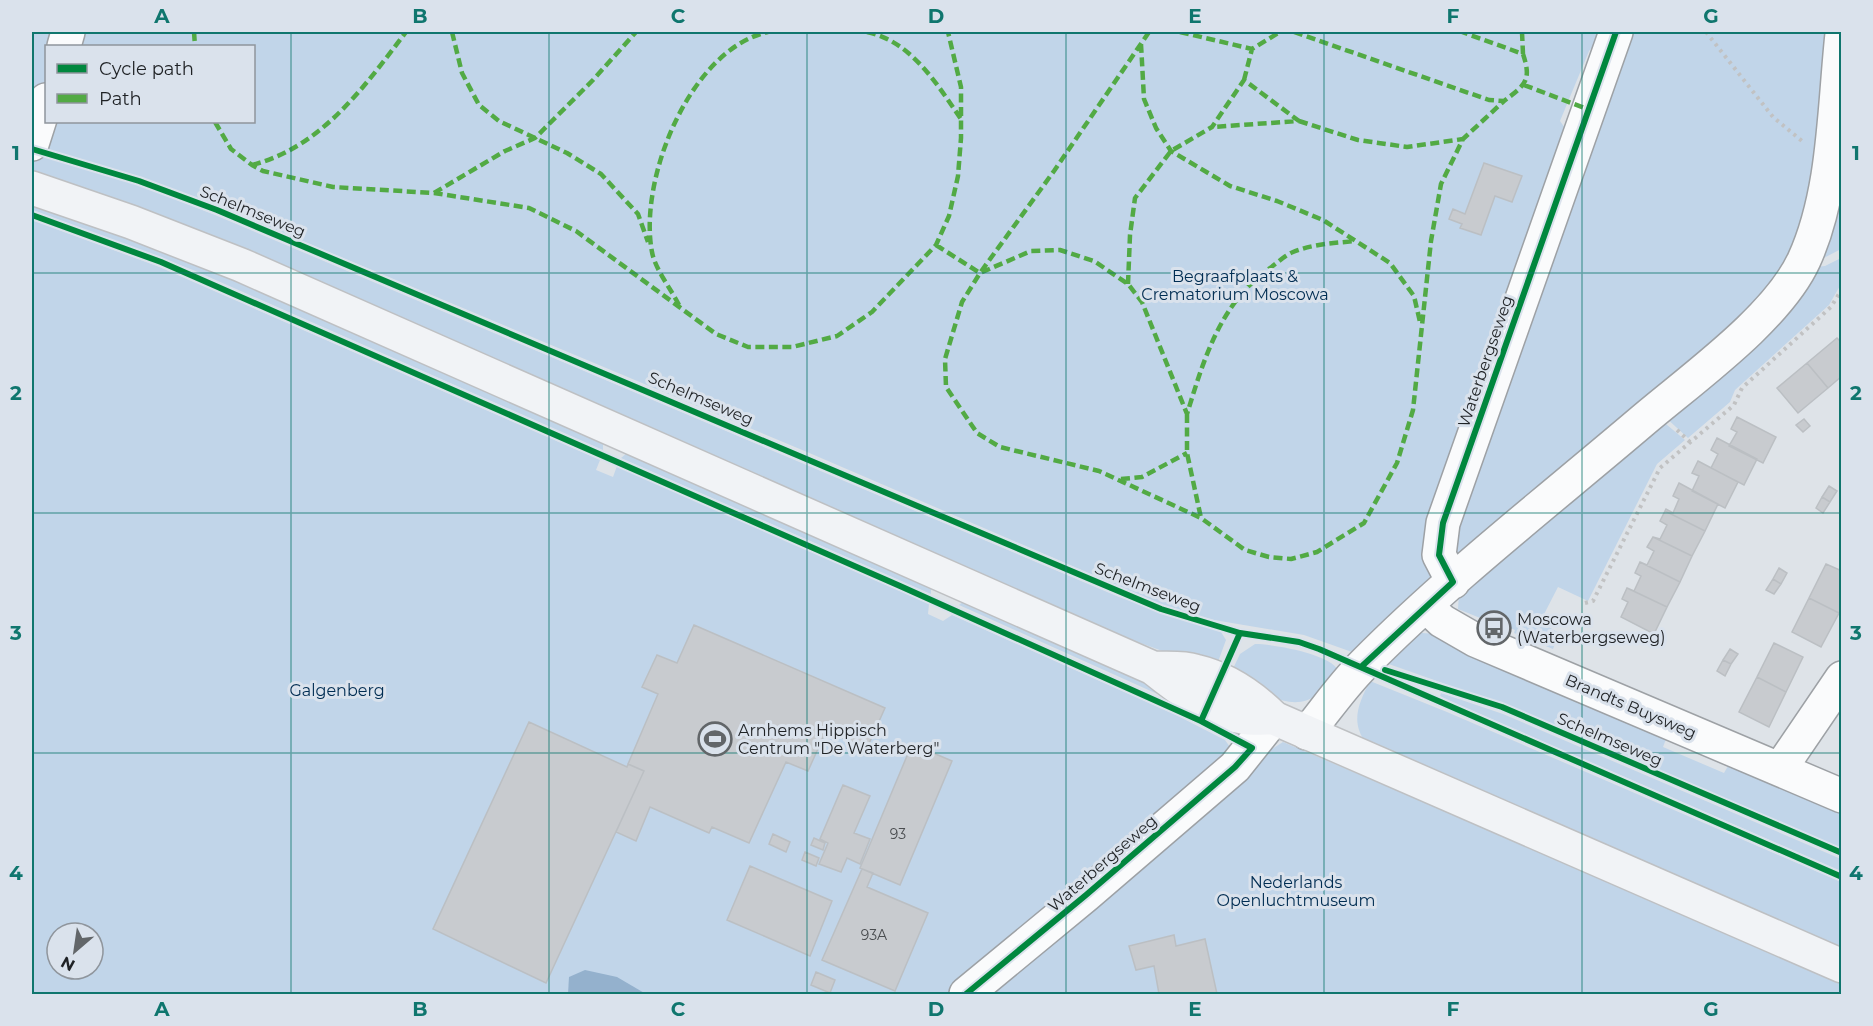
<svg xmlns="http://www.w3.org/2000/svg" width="1873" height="1026" font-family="Montserrat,sans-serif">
  <rect width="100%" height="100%" fill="#dee3e8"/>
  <!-- green -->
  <path fill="#c1d5e9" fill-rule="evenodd" d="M32,32H1605L1589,51L1560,121L1567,131L1431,581L1425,590L1352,652L1304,635L1214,620L1163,605L807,452L219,206L141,177L37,146L32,135ZM46,46H254V122H46Z
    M1628,32H1828L1813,167L1797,244L1756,307L1465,554H1459L1450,545Z
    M34,153L136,184L215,215L1119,597L1221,632L1226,640L1215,670L1121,636L142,211L32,171Z
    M1841,174V249L1820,260Z
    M32,203C227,270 414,359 603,442V450L193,270L32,210Z
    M32,220L157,266L600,460L596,470L613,477L617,466L929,604L928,614L943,621L952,615L1178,716L1225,740L1230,747V755L949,994H32ZM57,933H93V969H57Z
    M1841,258V284L1829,305L1735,390L1730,402L1688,438L1664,416L1814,267L1825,266Z
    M1660,419L1685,440L1657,464L1588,601L1558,587L1540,622L1559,633L1553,649L1514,633L1515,630L1492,620L1490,622L1458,609L1459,594Z
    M627,453L931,586V594L621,458Z
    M964,601L1198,707L1193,710L959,605Z
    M1422,633L1437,634L1666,739L1663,747L1724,773L1728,766L1745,774L1749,770L1841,809V850L1505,705L1383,662L1406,637Z
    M1255,644C1273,644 1330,654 1338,670C1331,678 1325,688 1316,695C1292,715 1254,688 1229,677L1240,654Z
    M1370,681L1447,712L1841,882V951L1367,744C1350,723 1358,704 1370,681Z
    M1441,693L1503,714L1841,859V871L1450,701L1440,696Z
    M1283,742L1842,980L1841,994H978L1264,754Z"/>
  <!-- water -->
  <path fill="#94b1cd" d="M585,970L617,977L646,994H568L569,977Z"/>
  <!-- building -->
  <path fill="#c8cbcf" stroke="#bbbfc3" stroke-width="1.5" d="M1484,163L1522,176L1512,202L1495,196L1481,235L1460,228L1462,224L1449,219L1453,209L1465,214Z
    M1837,338L1842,343V376L1828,388L1807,363Z
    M1807,363L1828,388L1798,413L1777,388Z
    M1737,417L1776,437L1763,463L1729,446L1737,432L1731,429Z
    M1804,419L1810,426L1803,432L1796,425Z
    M1717,438L1757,459L1744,485L1711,468L1718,454L1711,450Z
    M1698,461L1738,482L1725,508L1692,491L1699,476L1692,473Z
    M1679,483L1718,504L1705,531L1665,511L1666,509L1673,513L1679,499L1673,496Z
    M1829,486L1837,491L1830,502L1822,497Z
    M1822,497L1830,502L1823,513L1816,508Z
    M1665,511L1705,531L1692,556L1653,537L1660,539L1667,525L1660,521Z
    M1653,537L1692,556L1680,582L1640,562L1647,565L1654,551L1647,547Z
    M1640,562L1680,582L1667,607L1627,588L1634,591L1641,576L1635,573Z
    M1826,564L1842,571V607L1839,613L1809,598Z
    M1779,568L1787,573L1781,584L1773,579Z
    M1773,579L1781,584L1774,594L1766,590Z
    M1627,588L1667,607L1654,634L1621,617L1628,602L1622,599Z
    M1809,598L1839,613L1821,647L1792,632Z
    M694,625L885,708L867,748L826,731L808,771L786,762L749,843L712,827L709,833L650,807L636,841L616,832L644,771L628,764L658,694L642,687L657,655L677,663Z
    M1774,643L1803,657L1786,692L1757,677Z
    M1730,649L1738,654L1731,664L1723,660Z
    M1723,660L1731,664L1725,676L1717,671Z
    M1757,677L1786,692L1769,727L1739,712Z
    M529,722L627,767L628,764L644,771L546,983L433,929Z
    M912,744L952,761L900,885L860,868Z
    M843,785L870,796L854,833L870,839L860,864L847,858L841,872L819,864L828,843L820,839Z
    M773,834L790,842L786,852L769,844Z
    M814,838L825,843L823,850L811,845Z
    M805,852L819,858L816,866L802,860Z
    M750,866L832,901L810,956L727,920Z
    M862,869L873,873L867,887L928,913L895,991L822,960Z
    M1174,935L1176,946L1205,939L1217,994H1159L1154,966L1136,970L1129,946Z
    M816,972L835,980L830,993L811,985Z"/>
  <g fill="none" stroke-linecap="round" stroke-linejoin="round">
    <defs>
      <path id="minor" d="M64,46L68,32
        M32,144L46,100
        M1453,582L1439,555L1443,523L1616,32
        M1426,606L1442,621L1475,640L1842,796
        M1307,733C1325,711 1342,686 1363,665C1449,578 1547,502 1641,422C1690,380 1777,319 1804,260C1835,192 1834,108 1842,34
        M1780,769L1842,678
        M966,994L1086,895L1235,767L1274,718"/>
      <path id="major" d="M32,188L131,222L241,265L1153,668C1178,688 1209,712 1242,717C1252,719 1264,718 1274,718
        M1153,668C1166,669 1182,667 1195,671C1225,678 1253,697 1274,718L1842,966"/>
    </defs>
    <!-- minor casing -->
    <use href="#minor" stroke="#9da1a5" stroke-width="36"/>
    <!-- major casing -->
    <use href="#major" stroke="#bec0c3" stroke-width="36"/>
    <!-- path -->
    <path stroke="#c1c2c3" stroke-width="4" stroke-dasharray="3 4.5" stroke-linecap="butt" d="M1706,32L1773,117L1802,141
      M1677,430L1690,442
      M1585,603L1593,601L1660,468L1734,405L1742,388L1831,307L1842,289"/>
    <!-- minor -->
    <use href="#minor" stroke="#fafbfc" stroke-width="33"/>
    <!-- major -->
    <use href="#major" stroke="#f1f3f6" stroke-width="33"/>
    <!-- quiet -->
    <path stroke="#52aa44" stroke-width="4.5" stroke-dasharray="9 4.5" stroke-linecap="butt" d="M194,32L195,46
      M452,32L462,73L479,105L499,121L567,153L601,174L638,214L648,242
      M867,32C911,41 937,84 961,119
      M1149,32L1054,171L980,273L962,302L945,359L946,387L977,433L1000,447L1099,471L1201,518L1245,550L1269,557L1291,559L1317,552L1364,523L1397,463L1413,410L1431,241L1441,184L1463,139L1504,101
      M1180,32L1252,49L1280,32
      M1294,32L1489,100L1504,101C1525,85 1532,81 1523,54L1462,32
      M1522,32L1523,54
      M1141,44L1144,99L1156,128L1171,151L1230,186L1277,201L1323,220L1390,263L1414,296L1420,322
      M1244,80L1252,49
      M1524,85L1587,109
      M1299,121L1358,140L1407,147L1463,139
      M215,122L231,149L252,165L263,171L333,187L434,193L529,208L576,231L716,334L748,347H792L837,336L872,312L936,245L949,216L958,176L961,138V87L948,32
      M252,165C322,147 364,87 406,32
      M434,193L505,151L535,138L593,80L636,32
      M936,245L980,273L1031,251L1060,250L1094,261L1128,284L1142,302L1187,414C1204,359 1220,303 1270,268C1277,263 1284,256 1293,252C1313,244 1334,243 1356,241
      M1128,284L1130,235L1135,198L1171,151L1212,127L1244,80L1299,121L1212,127
      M679,305C671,289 655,269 652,252C638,180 690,49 768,32
      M1187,414V453L1201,518
      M1121,479L1142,477L1187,453"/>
    <defs>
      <path id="cycleway" d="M32,149L139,181L217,210L1161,609L1240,633L1299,642L1319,649L1842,877
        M32,215L161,262L900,586L1201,721L1252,748L1235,767L1086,895L966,994
        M1361,667L1453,582L1439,555L1443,523L1616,32
        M1385,670L1502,707L1842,853
        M1201,721L1240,633"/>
    </defs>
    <!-- cycleway casing -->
    <use href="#cycleway" stroke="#dae2ec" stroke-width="10"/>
    <!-- cycleway -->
    <use href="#cycleway" stroke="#00873e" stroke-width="6"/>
  </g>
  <!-- grid -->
  <path fill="none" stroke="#0f766e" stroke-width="1.5" stroke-opacity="0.55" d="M291,32V994M549,32V994M807,32V994M1066,32V994M1324,32V994M1582,32V994M32,273H1842M32,513H1842M32,753H1842"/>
  <!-- icons -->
  <defs>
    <symbol id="bus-ring" viewBox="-11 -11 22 22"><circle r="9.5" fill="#dae2ec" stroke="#626669" stroke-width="1.5"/><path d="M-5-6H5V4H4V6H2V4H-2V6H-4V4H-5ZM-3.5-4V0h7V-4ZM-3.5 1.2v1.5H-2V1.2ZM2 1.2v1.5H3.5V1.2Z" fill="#626669"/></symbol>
    <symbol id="stadium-ring" viewBox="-11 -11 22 22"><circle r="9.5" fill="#dae2ec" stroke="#626669" stroke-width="1.5"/><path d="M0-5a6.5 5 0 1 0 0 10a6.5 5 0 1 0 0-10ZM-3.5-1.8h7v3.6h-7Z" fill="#626669"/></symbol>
  </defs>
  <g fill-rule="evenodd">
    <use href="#bus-ring" x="1475" y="609" width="38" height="38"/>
    <use href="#stadium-ring" x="696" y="720" width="38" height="38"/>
  </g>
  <g text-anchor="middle" stroke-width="6" stroke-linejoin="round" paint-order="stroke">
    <!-- number labels -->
    <g font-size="14" fill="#4a4d50">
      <text x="898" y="839">93</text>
      <text x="874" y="940">93A</text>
    </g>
    <!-- street labels -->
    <g font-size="16" fill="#1f2225" stroke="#dae2ec">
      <text transform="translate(253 211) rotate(22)" y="6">Schelmseweg</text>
      <text transform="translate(1485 361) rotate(-71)" y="6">Waterbergseweg</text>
      <text transform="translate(701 398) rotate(23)" y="6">Schelmseweg</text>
      <text transform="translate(1148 587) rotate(21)" y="6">Schelmseweg</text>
      <text transform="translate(1631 706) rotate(23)" y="6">Brandts Buysweg</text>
      <text transform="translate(1610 739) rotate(23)" y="6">Schelmseweg</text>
      <text transform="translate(1102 863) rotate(-41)" y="6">Waterbergseweg</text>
    </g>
    <!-- park labels -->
    <g font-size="16" fill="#002d52" stroke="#dae2ec">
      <text x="1235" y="282">Begraafplaats &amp;<tspan x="1235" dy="18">Crematorium Moscowa</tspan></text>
      <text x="337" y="696">Galgenberg</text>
      <text x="1296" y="888">Nederlands<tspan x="1296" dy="18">Openluchtmuseum</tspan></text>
    </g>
    <!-- poi labels -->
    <g font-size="16" fill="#1f2225" stroke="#dae2ec" text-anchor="start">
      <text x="1517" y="625">Moscowa<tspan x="1517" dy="18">(Waterbergseweg)</tspan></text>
      <text x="738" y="736">Arnhems Hippisch<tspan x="738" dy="18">Centrum "De Waterberg"</tspan></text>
    </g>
  </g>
  <!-- border -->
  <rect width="1873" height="1026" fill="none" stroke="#dae2ec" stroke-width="66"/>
  <!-- legend -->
  <rect x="45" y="45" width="210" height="78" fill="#dae2ec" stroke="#8f959c" stroke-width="1.5"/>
  <rect x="57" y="64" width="30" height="9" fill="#00873e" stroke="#8f959c" stroke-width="1.5"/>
  <text x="99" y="75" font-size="18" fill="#1f2225">Cycle path</text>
  <rect x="57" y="94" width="30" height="9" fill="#52aa44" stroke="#8f959c" stroke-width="1.5"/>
  <text x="99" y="105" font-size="18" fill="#1f2225">Path</text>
  <!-- north arrow -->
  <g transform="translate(75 951) rotate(209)"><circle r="28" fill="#dae2ec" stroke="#8f959c" stroke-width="1.5"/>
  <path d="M0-4.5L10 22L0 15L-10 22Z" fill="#626669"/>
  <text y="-9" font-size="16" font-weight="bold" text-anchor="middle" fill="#1f2225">N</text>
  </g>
  <rect x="33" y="33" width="1807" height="960" fill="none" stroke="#0f766e" stroke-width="2"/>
  <g font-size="20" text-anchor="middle" font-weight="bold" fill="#0f766e">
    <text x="162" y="23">A</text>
    <text x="420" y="23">B</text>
    <text x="678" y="23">C</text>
    <text x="936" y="23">D</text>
    <text x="1195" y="23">E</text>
    <text x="1453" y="23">F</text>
    <text x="1711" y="23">G</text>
    <text x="16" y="160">1</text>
    <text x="1856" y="160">1</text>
    <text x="16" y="400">2</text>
    <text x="1856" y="400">2</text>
    <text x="16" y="640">3</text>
    <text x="1856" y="640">3</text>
    <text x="16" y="880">4</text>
    <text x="1856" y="880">4</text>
    <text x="162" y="1016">A</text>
    <text x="420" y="1016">B</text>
    <text x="678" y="1016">C</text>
    <text x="936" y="1016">D</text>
    <text x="1195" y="1016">E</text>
    <text x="1453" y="1016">F</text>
    <text x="1711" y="1016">G</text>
  </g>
</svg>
